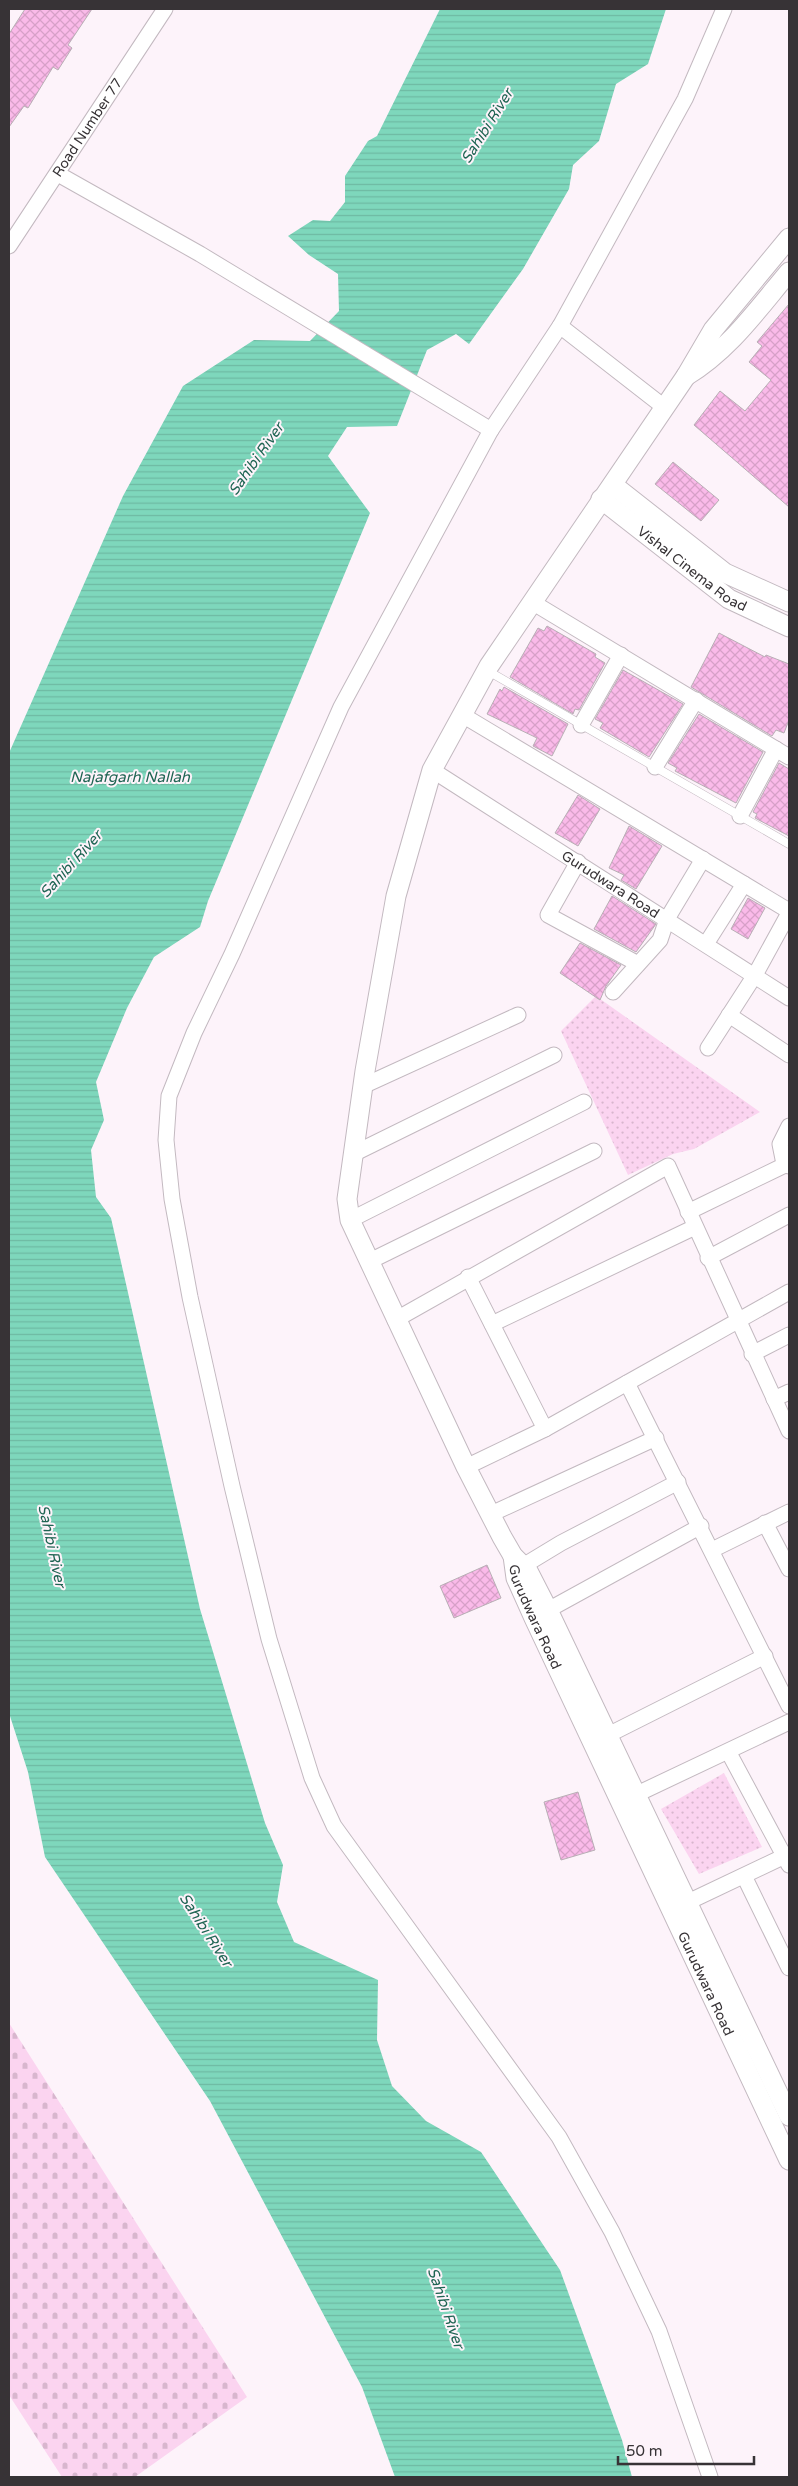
<svg xmlns="http://www.w3.org/2000/svg" width="798" height="2486" font-family="'Varela Round',sans-serif">
  <defs>
    <pattern id="cemetery-stones" width="16" height="16" patternUnits="userSpaceOnUse" patternTransform="scale(1.25)"><rect width="16" height="16" fill="#fbd4f0"/><path d="M2 7V4a2 2 0 0 1 4 0v3zM10 15v-3a2 2 0 0 1 4 0v3z" fill="#d8b6ce"/></pattern>
    <pattern id="park-dots" width="8" height="8" patternUnits="userSpaceOnUse" patternTransform="scale(1.25)"><rect width="8" height="8" fill="#fbd4f0"/><path d="M2 2h.1M6 6h.1" fill="none" stroke="#d8b6ce" stroke-width="1.8" stroke-linecap="round"/></pattern>
    <pattern id="water-rules" width="6" height="5" patternUnits="userSpaceOnUse" patternTransform="scale(1.25)"><rect width="6" height="5" fill="#7ed7bc"/><path d="M0 2.5h6" fill="none" stroke="#6eb9a2"/></pattern>
    <pattern id="building-cross-hatch" width="8" height="8" patternUnits="userSpaceOnUse" patternTransform="scale(1.25)"><rect width="8" height="8" fill="#fabae9"/><path d="M0 0l8 8M0 8l8-8" fill="none" stroke="#d7a0c8"/></pattern>
  </defs>
  <rect width="100%" height="100%" fill="#fdf3fa"/>
  <!-- cemetery -->
  <path fill="url(#cemetery-stones)" d="M9,2023L247,2397L135,2477H62L9,2395Z"/>
  <!-- park -->
  <path fill="url(#park-dots)" d="M596,996L760,1112L694,1149L673,1154L628,1175L561,1031Z
    M724,1773L762,1847L699,1874L661,1809Z"/>
  <!-- water -->
  <path fill="url(#water-rules)" d="M440,9H666L648,64L616,84L599,141L573,165L569,189L523,269L469,344L456,334L427,350L397,426L347,427L328,456L370,513L208,901L200,927L154,957L127,1008L96,1082L104,1120L91,1150L96,1197L111,1218L200,1609L265,1823L283,1865L277,1902L294,1942L378,1980L377,2040L392,2086L426,2121L481,2152L560,2270L622,2440L632,2477H395L362,2387L210,2101L45,1857L28,1772L9,1713V753L123,496L183,386L254,340L310,341L339,311L338,274L309,255L288,236L313,220L330,221L345,202V176L368,141L377,136Z"/>
  <!-- building -->
  <path fill="url(#building-cross-hatch)" stroke="#b8afb5" d="M25,9H92L68,45L72,48L58,70L53,67L28,108L24,106L9,127V34Z
    M789,304V507L694,425L720,391L745,411L771,380L749,362L762,346L757,342Z
    M673,462L719,500L701,521L655,484Z
    M547,626L596,654L595,657L605,663L579,710L575,709L573,714L510,677L538,628L544,631Z
    M719,633L765,657L766,655L789,664V720L784,733L776,730L772,736L691,687Z
    M623,670L683,704L649,757L600,728L603,723L595,719Z
    M504,687L568,724L552,756L533,746L537,738L487,714L500,689L502,691Z
    M699,714L763,752L736,803L675,771L677,768L668,763Z
    M779,763L789,769V836L755,818L757,814L753,812Z
    M578,795L600,809L578,846L555,833Z
    M629,826L662,846L636,889L621,880L624,875L609,868Z
    M612,896L656,924L636,952L594,929Z
    M748,898L765,908L748,939L731,929Z
    M580,943L621,965L606,986L600,1000L560,973Z
    M487,1565L501,1598L454,1618L440,1586Z
    M578,1792L595,1850L561,1860L544,1802Z"/>
  <g fill="none" stroke-linecap="round" stroke-linejoin="round">
    <defs>
      <path id="service" d="M488,671L789,844"/>
      <g id="minor">
        <path d="M58,174L200,254L491,430"/>
        <path id="s1" d="M9,246L165,9"/>
        <path d="M560,326L685,99L724,9"/>
        <path d="M664,407L560,326L491,430L341,707L232,954L194,1033L169,1096L166,1140L172,1199L190,1297L232,1486L269,1639L312,1778L334,1826L559,2137L612,2232L659,2331L710,2477"/>
        <path d="M532,602L789,757"/>
        <path d="M464,716L789,911"/>
        <path d="M581,725L621,655"/>
        <path d="M655,767L696,700"/>
        <path id="s2" d="M432,770L789,998"/>
        <path d="M740,816L776,749"/>
        <path d="M578,862L548,915L638,964"/>
        <path d="M706,944L744,884"/>
        <path d="M613,992L660,940L667,919L703,859"/>
        <path d="M729,1015L789,1055"/>
        <path d="M708,1048L755,975L789,913"/>
        <path d="M363,1086L518,1015"/>
        <path d="M789,1126L780,1144L783,1159L789,1166"/>
        <path d="M353,1154L554,1055"/>
        <path d="M688,1212L787,1164"/>
        <path d="M350,1220L584,1102"/>
        <path d="M708,1258L789,1215"/>
        <path d="M368,1262L594,1151"/>
        <path d="M468,1277L545,1429"/>
        <path d="M395,1320L668,1166L789,1431"/>
        <path d="M492,1324L695,1227"/>
        <path d="M752,1354L789,1335"/>
        <path d="M627,1383L789,1706"/>
        <path d="M774,1399L789,1392"/>
        <path d="M466,1467L545,1429L789,1292"/>
        <path d="M491,1514L656,1438"/>
        <path d="M765,1523L789,1569"/>
        <path d="M712,1550L789,1512"/>
        <path d="M523,1566L561,1543L678,1482"/>
        <path d="M548,1610L701,1526"/>
        <path d="M608,1735L765,1656"/>
        <path d="M729,1753L789,1865"/>
        <path d="M635,1795L789,1722"/>
        <path d="M744,1876L789,1968"/>
        <path d="M688,1902L789,1854"/>
      </g>
      <g id="tertiary">
        <path d="M789,238L713,330L686,376L489,666L432,770L396,896L365,1071L347,1199L350,1220L466,1467L502,1537L513,1556L528,1571L548,1610L789,2116"/>
        <path d="M686,376C729,350 757,310 789,272"/>
        <path d="M613,485L725,573L789,602"/>
        <path id="s3" d="M601,499L729,599L789,627"/>
        <path id="s4" d="M513,1556L516,1578L534,1618L789,2160"/>
      </g>
    </defs>
    <!-- service casing -->
    <use href="#service" stroke="#c3b9c0" stroke-width="9"/>
    <!-- minor casing -->
    <use href="#minor" stroke="#c3b9c0" stroke-width="17"/>
    <!-- tertiary casing -->
    <use href="#tertiary" stroke="#c3b9c0" stroke-width="21"/>
    <!-- service -->
    <use href="#service" stroke="#fff" stroke-width="8"/>
    <!-- minor -->
    <use href="#minor" stroke="#fff" stroke-width="15"/>
    <!-- tertiary -->
    <use href="#tertiary" stroke="#fff" stroke-width="19"/>
  </g>
  <g text-anchor="middle" stroke-width="4" stroke-linejoin="round" paint-order="stroke">
    <!-- street labels -->
    <g font-size="14" fill="#373336" stroke="#fdf3fa">
      <text dy="5" stroke="none"><textPath href="#s1" startOffset="142">Road Number 77</textPath></text>
      <text dy="5" stroke="none"><textPath href="#s3" startOffset="115">Vishal Cinema Road</textPath></text>
      <text dy="5" stroke="none"><textPath href="#s2" startOffset="212">Gurudwara Road</textPath></text>
      <text dy="5" stroke="none"><textPath href="#s4" startOffset="65">Gurudwara Road</textPath></text>
      <text dy="5" stroke="none"><textPath href="#s4" startOffset="470">Gurudwara Road</textPath></text>
    </g>
    <!-- water labels -->
    <g font-size="15" font-style="italic" fill="#1f6553" stroke="#fdf3fa">
      <text transform="translate(487 126) rotate(-58)" y="5">Sahibi River</text>
      <text transform="translate(256 459) rotate(-55)" y="5">Sahibi River</text>
      <text x="130" y="782">Najafgarh Nallah</text>
      <text transform="translate(71 864) rotate(-48)" y="5">Sahibi River</text>
      <text transform="translate(52 1546) rotate(78)" y="5">Sahibi River</text>
      <text transform="translate(206 1930) rotate(57)" y="5">Sahibi River</text>
      <text transform="translate(446 2308) rotate(71)" y="5">Sahibi River</text>
    </g>
  </g>
  <!-- border -->
  <rect width="798" height="2486" fill="none" stroke="#373336" stroke-width="20"/>
  <!-- scale -->
  <path d="M618 2456v8h136v-8" fill="none" stroke="#373336" stroke-width="2.5"/>
  <text x="626" y="2456" font-size="15" fill="#373336" stroke="#fdf3fa" stroke-width="4" paint-order="stroke">50 m</text>
</svg>
